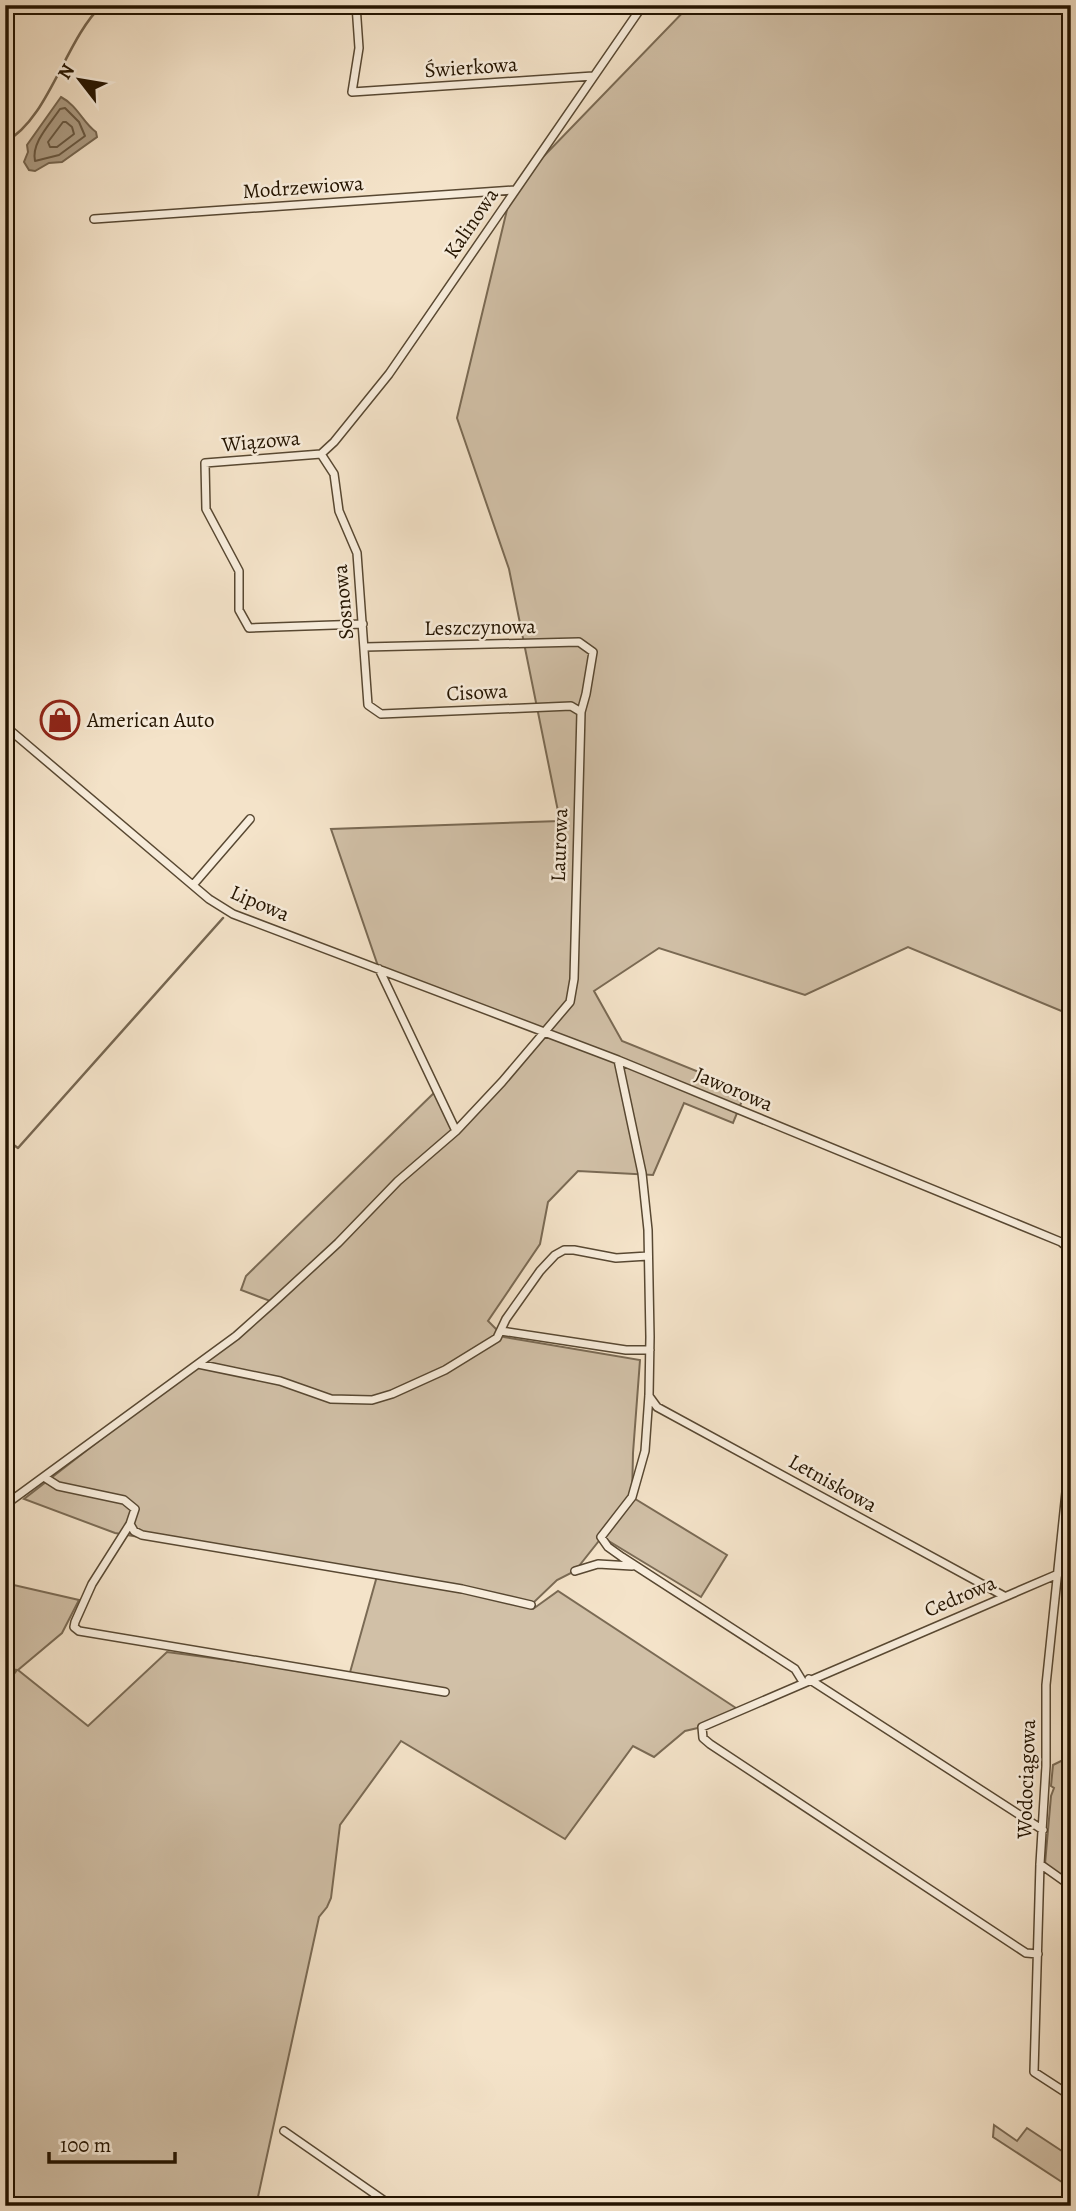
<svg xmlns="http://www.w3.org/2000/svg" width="1076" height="2211" font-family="Alegreya,serif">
  <rect width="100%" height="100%" fill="#f4e3c9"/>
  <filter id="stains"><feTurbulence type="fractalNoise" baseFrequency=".00286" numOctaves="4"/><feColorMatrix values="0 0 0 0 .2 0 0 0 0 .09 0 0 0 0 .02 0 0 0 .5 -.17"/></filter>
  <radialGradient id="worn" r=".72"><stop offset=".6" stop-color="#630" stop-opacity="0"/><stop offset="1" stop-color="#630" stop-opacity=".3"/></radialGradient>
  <!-- green -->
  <path fill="#d1c0a7" stroke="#7a6a54" stroke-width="2" d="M690,5H1071V1015L908,947L805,995L659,948L594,991L622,1041L746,1091L733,1123L684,1103L653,1175L578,1171L548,1202L540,1244L488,1321L504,1337L640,1360L633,1453L632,1497L727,1555L701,1597L602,1537L575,1571L557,1580L531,1605L482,1594L533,1609L558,1591L739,1710L702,1727L685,1731L654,1757L633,1746L565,1839L401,1741L340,1825L331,1898L327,1907L319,1917L256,2206H5V1686L17,1670L5,1668V1583L79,1600L62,1633L18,1670L88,1726L167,1652L349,1676L377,1576L115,1533L24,1499L198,1364L273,1302L241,1290L246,1276L437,1090L456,1130L545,1032L379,969L331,829L560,821L509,569L457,418L512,189Z
    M1071,1756V1883L1045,1864L1051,1796L1054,1788L1051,1786L1053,1765Z
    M994,2125L1017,2141L1027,2128L1071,2157V2188L993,2137Z"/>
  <!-- water -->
  <path fill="#ad9d85" stroke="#766650" stroke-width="2" d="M61,97C78,106 83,123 96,132L97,137L62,162L49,163L35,171L29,170L24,162L28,152L27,145Z"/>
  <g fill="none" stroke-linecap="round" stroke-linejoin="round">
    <!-- shore -->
    <path stroke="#685842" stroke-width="2" d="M65,108L79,122L85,136L59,155L35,161C31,143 50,124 60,109Z
      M63,122H66L72,127L74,134L57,147H50L48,142Z"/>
    <!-- stream -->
    <path stroke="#766650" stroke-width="2.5" d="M5,142C49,119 65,40 102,5
      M5,1139L18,1148L223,918"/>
    <defs>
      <path id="street" d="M356,5L359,48L352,92L593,76
        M94,219L515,190
        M321,454L334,442L389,374L643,5
        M321,454L334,474L339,511L357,553L368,705L381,714L571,706L581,712
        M321,454L205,463L206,509L239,571V610L249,628L363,624
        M5,726L209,899L233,914L618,1060L1061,1242L1071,1250
        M193,885L250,819
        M379,969L456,1131
        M618,1060L642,1173L648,1230L650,1337L649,1395L645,1451L632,1497L601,1537L608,1547L622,1557L795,1669L803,1682
        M501,1331L626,1350H650
        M198,1364L280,1381L331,1399L372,1400L392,1394L445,1370L497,1338L506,1319L540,1271L555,1255L564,1250H574L616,1258L648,1256
        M649,1396L657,1407L1004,1596
        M1071,1444L1046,1685V1766L1040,1864L1034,2072L1071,2096
        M44,1477L58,1486L124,1500L135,1509L130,1524L134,1531L142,1535L462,1589L531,1605
        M5,1505L236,1336L274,1302L338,1243L398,1181L456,1131L502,1082L570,1002L574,979L581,712L586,694L593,652L579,642L365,647
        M130,1524L92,1584L75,1622L74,1627L79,1631L445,1692
        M575,1571L598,1564L632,1566
        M809,1679L1043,1830
        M1040,1864L1071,1886
        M1038,1954L1026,1953L710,1744L703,1738L702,1727L1058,1574
        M284,2131L392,2206"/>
    </defs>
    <!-- street casing -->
    <use href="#street" stroke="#584832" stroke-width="10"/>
    <!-- street -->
    <use href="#street" stroke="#f8eddc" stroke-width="7"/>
  </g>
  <!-- icons -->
  <defs>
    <symbol id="shop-ring" viewBox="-11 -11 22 22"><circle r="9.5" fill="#f8eddc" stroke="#8f2418" stroke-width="1.5"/><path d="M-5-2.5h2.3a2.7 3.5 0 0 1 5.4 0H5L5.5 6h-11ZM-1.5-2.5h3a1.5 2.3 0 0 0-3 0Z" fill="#8f2418"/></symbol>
  </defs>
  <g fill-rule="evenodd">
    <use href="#shop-ring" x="38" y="698" width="44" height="44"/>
  </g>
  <g text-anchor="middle" stroke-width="5" stroke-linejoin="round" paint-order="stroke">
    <!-- street labels -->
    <g font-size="21" fill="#241400" stroke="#f8eddc">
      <text transform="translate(471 67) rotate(-4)" y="7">Świerkowa</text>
      <text transform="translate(303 187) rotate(-4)" y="7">Modrzewiowa</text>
      <text transform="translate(471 223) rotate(-56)" y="7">Kalinowa</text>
      <text transform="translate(261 441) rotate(-5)" y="7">Wiązowa</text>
      <text transform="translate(343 602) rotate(-95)" y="7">Sosnowa</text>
      <text transform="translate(480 627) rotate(-1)" y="7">Leszczynowa</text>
      <text transform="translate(477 692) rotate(-3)" y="7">Cisowa</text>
      <text transform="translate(559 845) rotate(-88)" y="7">Laurowa</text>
      <text transform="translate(260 903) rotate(23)" y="7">Lipowa</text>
      <text transform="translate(734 1089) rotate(23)" y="7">Jaworowa</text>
      <text transform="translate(833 1483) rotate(29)" y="7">Letniskowa</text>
      <text transform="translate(960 1596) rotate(-23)" y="7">Cedrowa</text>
      <text transform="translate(1026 1779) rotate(-88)" y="7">Wodociągowa</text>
    </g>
    <!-- poi labels -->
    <g font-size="21" fill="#241400" stroke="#f8eddc" text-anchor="start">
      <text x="87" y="727">American Auto</text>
    </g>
  </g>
  <!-- margin -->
  <rect width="1076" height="2211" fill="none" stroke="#f4e3c9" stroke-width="28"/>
  <rect x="7" y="7" width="1062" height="2197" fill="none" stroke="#241400" stroke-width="3.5"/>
  <rect x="14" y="14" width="1048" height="2183" fill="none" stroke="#241400" stroke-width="2"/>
  <!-- north arrow -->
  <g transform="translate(80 80) rotate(301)" stroke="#f8eddc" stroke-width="5" paint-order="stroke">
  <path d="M0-5L12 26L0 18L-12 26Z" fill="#241400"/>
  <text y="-10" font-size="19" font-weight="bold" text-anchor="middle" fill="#241400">N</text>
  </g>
  <!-- scale -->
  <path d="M49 2152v10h126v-10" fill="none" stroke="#241400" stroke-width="3.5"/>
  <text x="60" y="2152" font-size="21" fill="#241400" stroke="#f8eddc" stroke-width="5" paint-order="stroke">100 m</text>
  <rect width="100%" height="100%" filter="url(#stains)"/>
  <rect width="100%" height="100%" fill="url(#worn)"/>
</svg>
